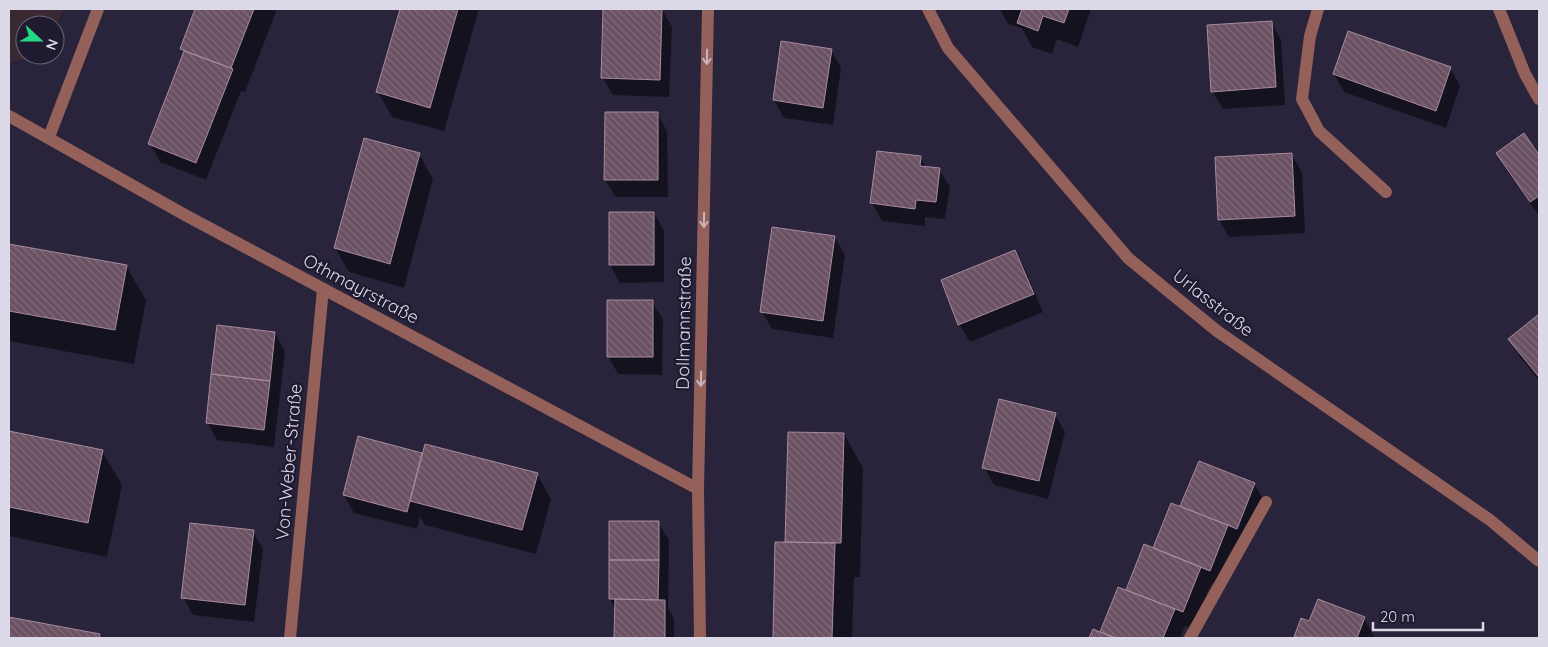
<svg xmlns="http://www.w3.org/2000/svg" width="1548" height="647" font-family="Quicksand,sans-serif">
  <defs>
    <pattern id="building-back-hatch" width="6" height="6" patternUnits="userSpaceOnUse" patternTransform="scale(1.25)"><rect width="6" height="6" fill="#6b5263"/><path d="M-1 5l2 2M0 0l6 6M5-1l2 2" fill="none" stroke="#806a79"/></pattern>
  </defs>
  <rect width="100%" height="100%" fill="#29233b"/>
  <!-- education -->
  <path fill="#3a2933" d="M9,9H63L55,29V25H25V55H33L9,63Z"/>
  <!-- shadow -->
  <path fill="#0007" d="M197,9H277L245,92L241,91L206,180L160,162L150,144L184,54L181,49Z
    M401,9H479L444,131L392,117L378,92Z
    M604,9H662L672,27L669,97L613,95L603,78Z
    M1000,9H1091L1078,47L1057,39L1052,54L1032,47L1022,28L1008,24Z
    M1271,22L1281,40L1285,105L1223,109L1212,91Z
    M831,50L841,68L833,125L784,118L774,100Z
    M1450,68L1460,86L1446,128L1344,92L1334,74Z
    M657,113L667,131L668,197H616L605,180Z
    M1524,135L1539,157V216L1507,171L1497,153Z
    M419,154L433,179L404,288L349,272L335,248Z
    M1291,154L1302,172L1305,233L1229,237L1219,220Z
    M920,158L926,168L939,170L950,187L945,219L925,217V226L882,221L872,203Z
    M610,213H654L664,231V282L620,283L610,265Z
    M835,237L845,255L833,338L772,329L762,312Z
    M9,245L126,266L146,300L134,364L9,341Z
    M1015,251L1025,269L1043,312L970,342L959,324Z
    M652,302L663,319L662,375L618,374L608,356Z
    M1539,315V380L1520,357L1510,339Z
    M275,333L285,351L274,447L217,440L207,422Z
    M1055,414L1065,432L1048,499L994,485L984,467Z
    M9,432L102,451L122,485L107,557L9,536Z
    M789,433L844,434L863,468L860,577H854L852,638H774L776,543H786Z
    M421,454L423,456L537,474L551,499L536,554L425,525L420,516L417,529L354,513L344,495Z
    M1200,463L1254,484L1265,502L1220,588L1211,584L1193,629L1185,626L1180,638H1091L1094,631L1101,633L1126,591L1145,546L1154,550L1181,508Z
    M658,522L669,540L668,608L674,619V638H616V610L610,599Z
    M253,532L263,549L254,622L193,615L183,597Z
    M9,618L99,635L101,638H9Z
    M1364,618L1374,636L1373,638H1296L1295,637L1310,623Z"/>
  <!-- building -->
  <path fill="url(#building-back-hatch)" stroke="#a78b9e" d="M195,9H254L231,68L180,49Z
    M400,9H458L430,108L376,92Z
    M603,9H662L660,80L601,78Z
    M1020,9H1069L1064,23L1043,16L1038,31L1017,23L1022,9Z
    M1272,21L1276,87L1211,92L1207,25Z
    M1348,31L1451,67L1436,111L1333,74Z
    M781,41L832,49L823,108L773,100Z
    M184,51L233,69L196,163L148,144Z
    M605,112H658V180H604Z
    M1524,133L1539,155V196L1530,202L1496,153Z
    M364,138L420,153L390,264L334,248Z
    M877,151L921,156L920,166L940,168L936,202L916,200L915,209L870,203Z
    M1292,153L1295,216L1218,220L1215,157Z
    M609,212H654V265H609Z
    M772,227L835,236L823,321L760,312Z
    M9,244L127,265L115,330L9,311Z
    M1015,250L1034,294L958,325L941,280Z
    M607,300H653V357H607Z
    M1539,314V377L1508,339Z
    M217,325L275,332L270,381L211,374Z
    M211,374L270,381L264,430L206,423Z
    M999,399L1056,413L1039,481L982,468Z
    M9,431L103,450L88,523L9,507Z
    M788,432L844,433L841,543L785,542Z
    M358,436L422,453L407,512L343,495Z
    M425,444L538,473L522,530L410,501Z
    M1199,461L1255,483L1237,529L1180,506Z
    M1171,503L1228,525L1210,571L1153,548Z
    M609,521H659V560H609Z
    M190,523L254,530L245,605L181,598Z
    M775,542L835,543L832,638H773Z
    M1144,544L1201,567L1183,612L1126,590Z
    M609,560H659L658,600L609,599Z
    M1118,587L1175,609L1163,638H1116L1100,632Z
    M615,599L665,600V638H614Z
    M1318,599L1365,617L1357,638L1294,637L1301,618L1309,621Z
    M9,617L100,634L99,638H9Z
    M1093,629L1100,632L1116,638H1089Z"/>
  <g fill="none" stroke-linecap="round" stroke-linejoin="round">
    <!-- minor -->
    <path stroke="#94605a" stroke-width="12" d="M928,9L948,48L1128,258L1217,331L1490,520L1539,561
      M1318,9L1310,36L1302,99L1319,131L1386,192
      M1499,9L1525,74L1539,99
      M9,116L185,215L698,489
      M49,137L98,9
      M290,638L323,289
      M700,638L698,489L708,9
      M1190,638L1266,502"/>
  </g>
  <!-- one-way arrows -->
  <defs><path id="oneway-shaft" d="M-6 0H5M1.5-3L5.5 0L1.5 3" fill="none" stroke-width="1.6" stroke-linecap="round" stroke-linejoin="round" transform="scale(1.25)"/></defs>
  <g stroke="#c6b5be">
    <use href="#oneway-shaft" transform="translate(707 57) rotate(91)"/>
    <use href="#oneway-shaft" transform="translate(704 220) rotate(91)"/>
    <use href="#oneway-shaft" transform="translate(701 379) rotate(91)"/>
  </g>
  <g text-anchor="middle" stroke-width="4.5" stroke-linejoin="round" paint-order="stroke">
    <!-- street labels -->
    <g font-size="18" fill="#dcd9e9" stroke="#201a30">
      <text transform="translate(361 289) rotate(28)" y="6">Othmayrstraße</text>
      <text transform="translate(1213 303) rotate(38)" y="6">Urlasstraße</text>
      <text transform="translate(684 323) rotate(-89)" y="6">Dollmannstraße</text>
      <text transform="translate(289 462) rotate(-85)" y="6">Von-Weber-Straße</text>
    </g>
  </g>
  <!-- border -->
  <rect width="1548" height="647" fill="none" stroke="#dcd9e9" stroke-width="20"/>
  <!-- north arrow -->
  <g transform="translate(40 40) rotate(111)"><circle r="24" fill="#201a30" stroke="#6b667a"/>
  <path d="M0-4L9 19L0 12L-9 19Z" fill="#24d886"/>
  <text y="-8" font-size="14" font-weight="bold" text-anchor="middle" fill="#dcd9e9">N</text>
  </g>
  <!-- scale -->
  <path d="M1373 622v8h110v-8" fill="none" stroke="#dcd9e9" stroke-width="2.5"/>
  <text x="1380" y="622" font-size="15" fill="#dcd9e9" stroke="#201a30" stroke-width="4" paint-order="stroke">20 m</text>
</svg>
